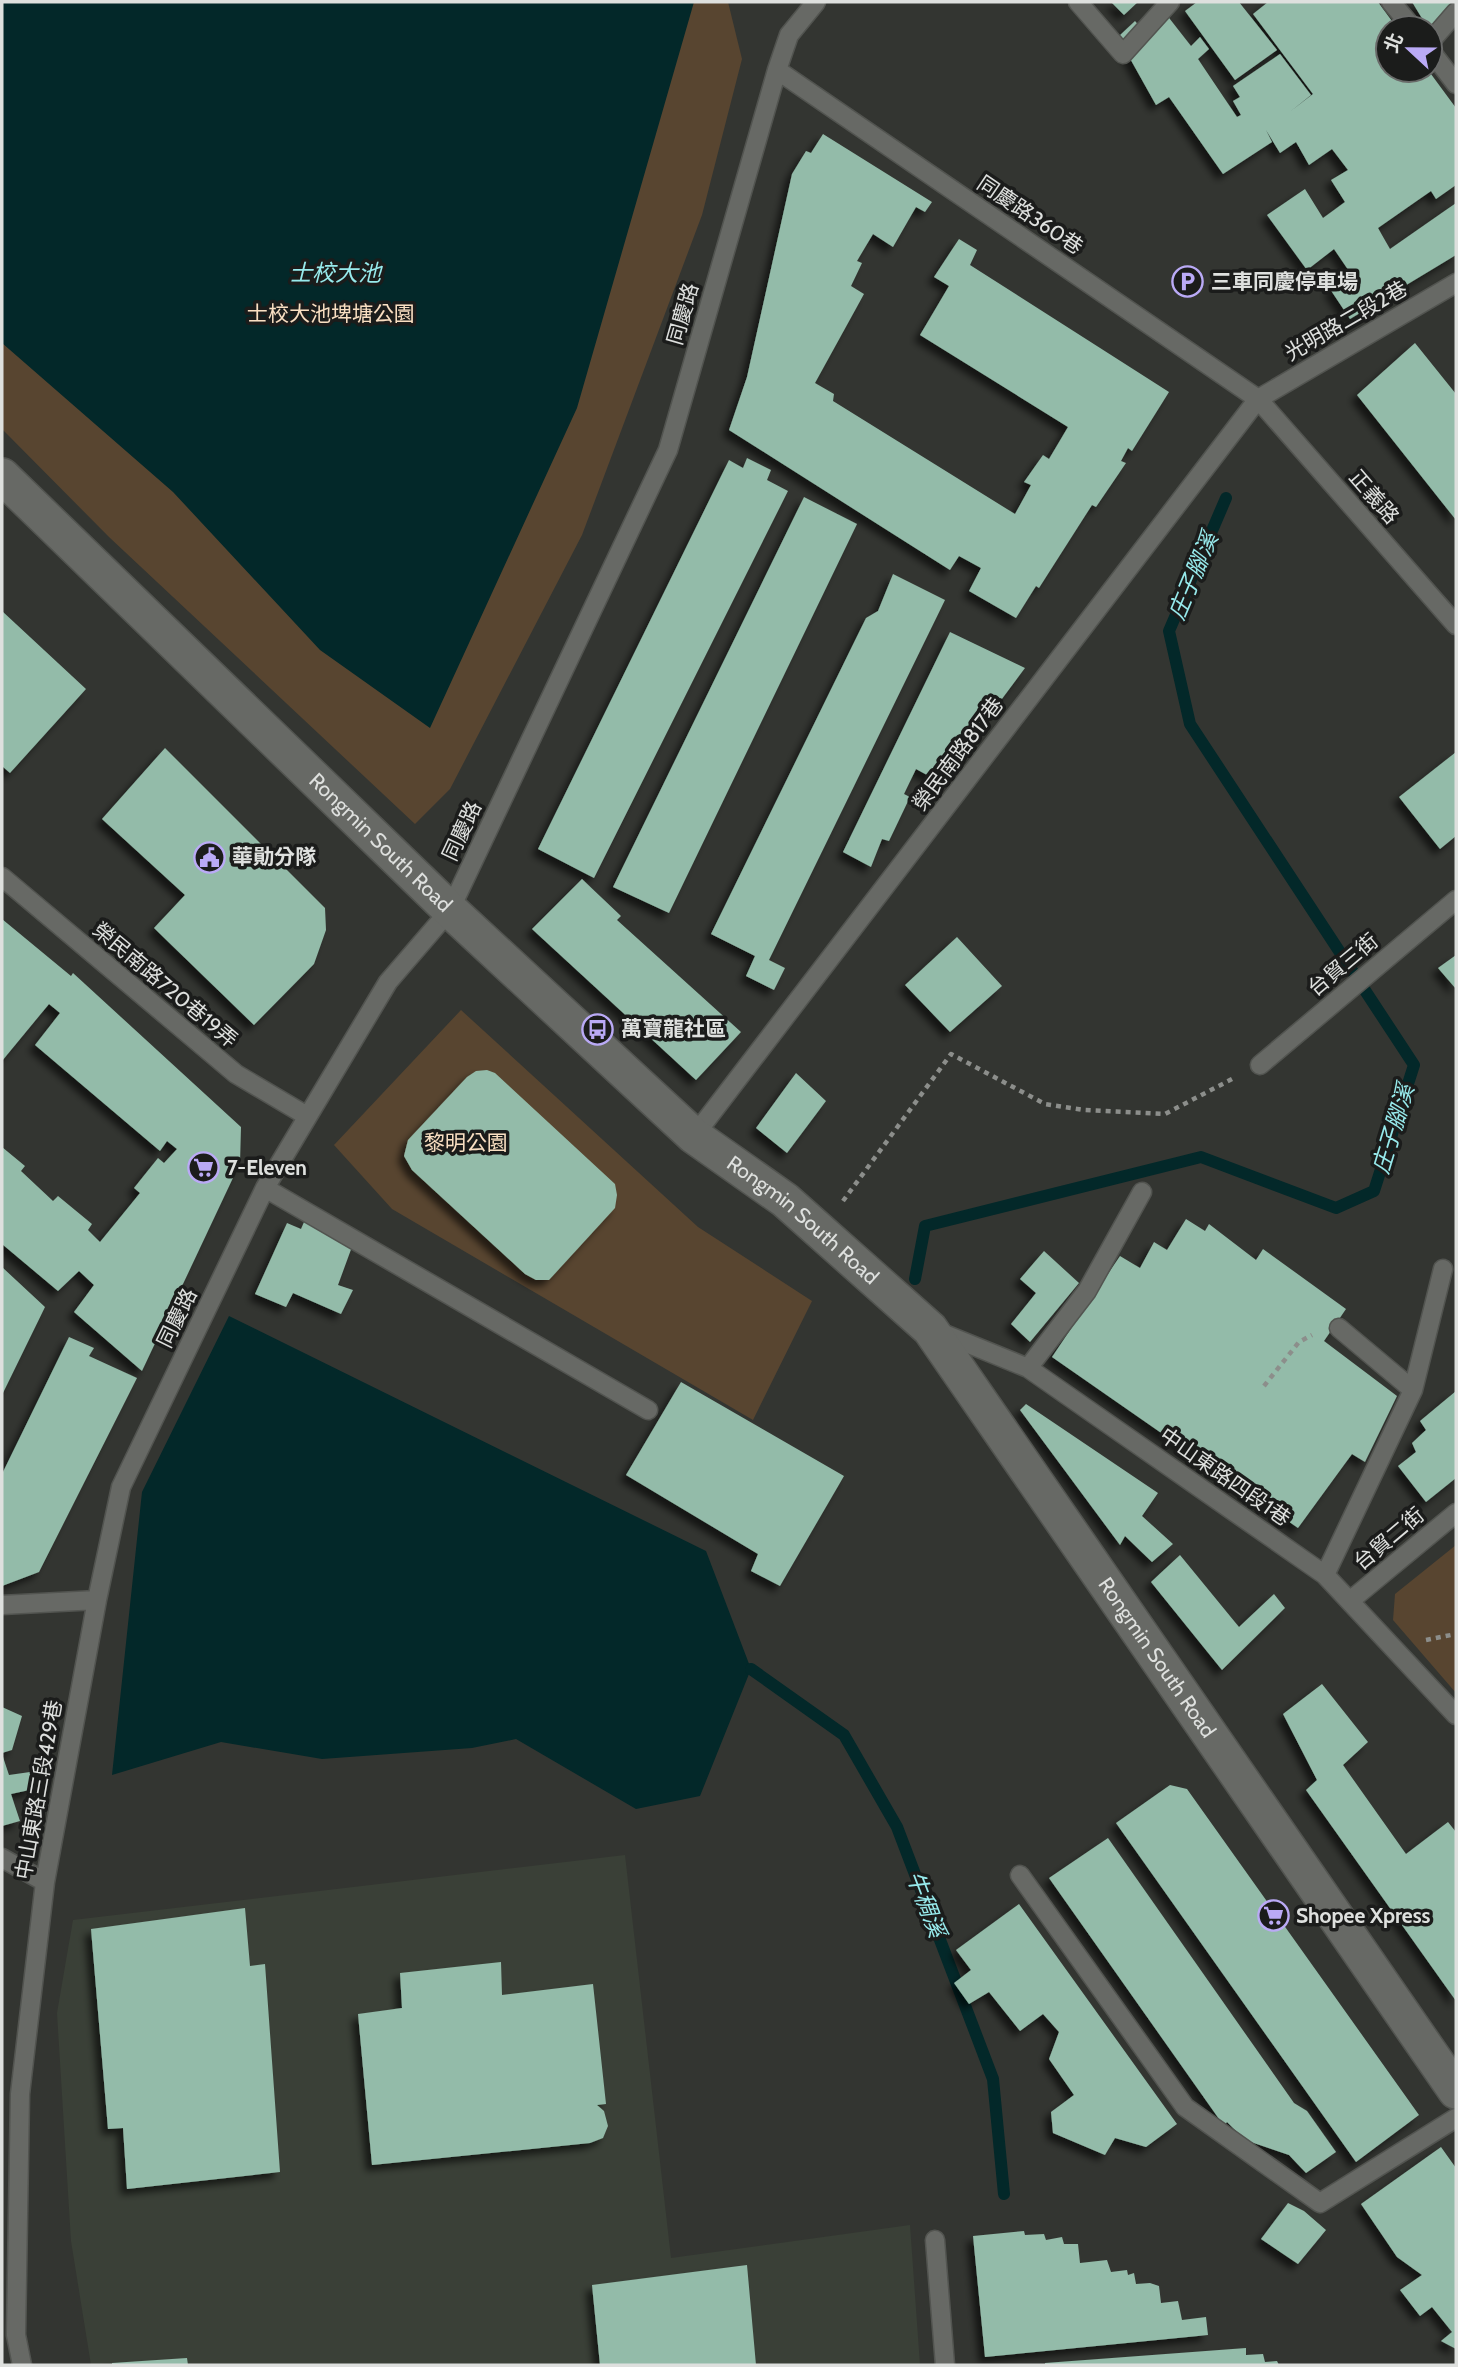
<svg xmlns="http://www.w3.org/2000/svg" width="1458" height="2367" font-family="Cabin,'Noto Sans TC',sans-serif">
  <defs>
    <filter id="shadow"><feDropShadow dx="-6" dy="6" stdDeviation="3.5" flood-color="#0009"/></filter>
  </defs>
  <rect width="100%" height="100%" fill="#333531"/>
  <!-- built -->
  <path fill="#3a4037" d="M625,1855L671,2258L910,2225L920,2365H91L71,2241L57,2013L73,1920Z"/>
  <!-- green -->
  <path fill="#584530" d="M2,2H728L742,59L702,215L582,535L450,789L415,824L109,537L2,429Z
    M461,1010L698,1227L812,1301L753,1420L392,1209L334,1145Z
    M1456,1545V1693L1393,1620L1395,1594Z"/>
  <!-- water -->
  <path fill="#032829" d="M2,2H694L577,408L430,728L320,650L173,492L2,343Z
    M229,1316L706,1551L751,1669L700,1796L636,1809L516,1739L472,1748L322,1759L221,1742L112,1775L142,1492Z"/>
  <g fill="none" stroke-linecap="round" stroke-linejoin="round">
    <!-- stream -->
    <path stroke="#032829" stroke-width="12" d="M915,1279L925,1226L1201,1157L1336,1208L1374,1191L1414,1065L1190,724L1169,631L1226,498
      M751,1669L844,1735L897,1827L993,2079L1004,2194"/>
  </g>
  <!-- building -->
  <path fill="#93bba9" filter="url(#shadow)" d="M1111,2H1138L1124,15Z
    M1197,2H1239L1277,50L1235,80L1185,11Z
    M1268,2H1378L1397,28H1388V70H1428L1456,108V185L1436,199L1431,191L1378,228L1390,249L1456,203V255L1350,319L1330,289L1351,274L1334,249L1307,270L1267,215L1305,189L1323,218L1345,202L1331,180L1348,170L1332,149L1309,165L1296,142L1280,153L1266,130L1272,142L1223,174L1169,97L1156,105L1118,37L1135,21L1143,30L1166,14L1191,46L1200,37L1209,49L1198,59L1237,117L1241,115L1233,101L1240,97L1233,86L1280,54L1311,95L1291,111L1313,94L1253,14Z
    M1412,2H1456V14L1443,27L1428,28Z
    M823,134L932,202L925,212L916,207L893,247L873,234L857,261L862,263L851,286L864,294L815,383L834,394L833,401L1015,514L1031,485L1024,482L1043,455L1049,459L1068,427L920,335L949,286L934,277L959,239L977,250L970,265L1169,392L1132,451L1128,448L1121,461L1126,463L1096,507L1092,505L1039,588L1036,586L1016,618L969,591L981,568L959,556L950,570L729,430L747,377L792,174L806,151L811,153Z
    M1415,343L1456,394V520L1357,395Z
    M747,458L771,470L767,480L788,491L594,878L538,849L729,460L743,468Z
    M804,497L857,524L669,913L613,887Z
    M893,574L945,600L769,960L785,968L774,990L746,976L755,956L711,934L866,618L878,611Z
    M2,611L86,689L10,773L2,766Z
    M950,632L1025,668L940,782L916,769L904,794L910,797L889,841L882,839L871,867L843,852Z
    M165,748L325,908L326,930L314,964L254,1025L154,928L185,895L102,819Z
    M1456,752V836L1440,849L1399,797Z
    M582,879L621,916L617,920L741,1032L696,1080L532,929Z
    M2,919L71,976L73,973L241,1127L240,1163L142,1371L74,1312L94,1285L79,1271L58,1291L2,1244V1147L25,1166L21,1171L53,1201L58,1196L92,1224L88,1230L100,1242L140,1193L134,1188L158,1158L164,1163L177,1149L167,1141L160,1151L35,1045L60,1013L49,1004L2,1061Z
    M957,937L1002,986L950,1032L905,985Z
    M1456,955V989L1438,968Z
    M487,1070L495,1073L615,1184L617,1195L615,1208L549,1280H536L525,1274L412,1170L404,1156L408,1140L467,1077L476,1071Z
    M796,1073L826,1101L787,1153L756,1128Z
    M1186,1219L1205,1231L1209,1224L1256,1260L1263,1249L1346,1309L1324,1341L1397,1396L1365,1462L1352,1454L1298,1528L1052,1357L1120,1256L1140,1268L1154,1242L1167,1250Z
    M304,1222L353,1244L338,1285L353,1290L341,1314L293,1293L286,1307L255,1294L287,1223L301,1229Z
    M1044,1251L1079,1283L1030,1342L1011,1324L1036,1293L1020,1279Z
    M2,1267L45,1307L2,1395Z
    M69,1337L94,1348L89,1356L137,1378L39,1572L2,1586V1474Z
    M681,1382L844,1476L780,1586L751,1571L758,1554L626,1475Z
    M1456,1391V1478L1426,1502L1398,1466L1416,1452L1412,1443L1426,1430L1420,1421Z
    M1026,1404L1158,1493L1142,1516L1173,1544L1152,1562L1125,1536L1120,1545L1020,1410Z
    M1180,1555L1239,1627L1274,1594L1285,1608L1222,1670L1151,1582Z
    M1322,1684L1368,1742L1343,1765L1406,1854L1448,1822L1456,1832V2001L1306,1790L1317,1780L1283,1714Z
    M2,1707L22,1716L12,1750L2,1753Z
    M2,1754L9,1775L30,1772L34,1789L11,1794L20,1821L2,1826Z
    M1170,1785L1187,1789L1419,2115L1356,2162L1116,1823Z
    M1108,1838L1294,2103L1307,2111L1336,2152L1306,2173L1289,2155L1245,2140L1227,2122L1224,2126L1049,1878Z
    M1019,1904L1177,2124L1146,2147L1115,2138L1105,2155L1053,2133L1051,2112L1074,2095L1049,2059L1059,2032L1043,2014L1020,2031L989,1992L969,2004L954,1983L971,1970L956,1950Z
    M245,1908L250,1966L265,1964L280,2172L127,2189L123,2128L108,2129L91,1929Z
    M501,1962L502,1995L593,1984L606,2104L597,2105L604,2111L608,2126L603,2138L590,2143L372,2165L358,2014L402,2008L400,1973Z
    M1441,2147L1456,2168V2349L1441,2341L1452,2332L1432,2307L1420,2316L1400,2290L1422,2275L1397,2257L1361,2204Z
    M1288,2203L1304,2211L1326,2230L1298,2264L1261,2239Z
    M1024,2231L1025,2235L1044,2234L1046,2240L1062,2237L1064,2244H1078L1080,2263L1107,2260L1111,2272L1127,2270L1128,2275L1134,2273L1136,2284L1150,2283L1159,2286L1161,2303L1178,2301L1182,2320L1206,2317L1208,2335L985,2357L973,2236Z
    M747,2265L756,2365H600L592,2285Z
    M1246,2348V2355L1263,2354L1265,2362L1277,2361L1279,2365H1045V2363Z
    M187,2358L188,2365H112V2363Z"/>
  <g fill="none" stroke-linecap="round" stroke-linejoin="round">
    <defs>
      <path id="service" d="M1078,2L1123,54L1170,2
        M1391,2L1413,28
        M1430,42L1456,12
        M1430,50L1456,84
        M777,70L1258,399L1456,625
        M2,877L236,1074L307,1116
        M1260,1065L1456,900
        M694,1136L1258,399L1456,283
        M265,1188L648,1410
        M1339,1328L1413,1390
        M937,1331L1028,1368L1325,1575L1456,1715
        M1028,1368L1087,1291L1142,1192
        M1325,1575L1413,1390L1443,1269
        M1351,1600L1456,1513
        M2,1605L97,1600
        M2,1858L45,1882
        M1020,1875L1185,2107L1320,2203L1456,2118
        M935,2240L945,2365
        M22,2365L16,2335L20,2094L45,1882L97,1600L121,1487L265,1188L388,982L450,910L668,450L777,70L789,35L816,2"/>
      <g id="minor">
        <path id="s1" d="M2,476L450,910L694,1136L785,1200L930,1329L1456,2091"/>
      </g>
    </defs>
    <!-- service casing -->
    <use href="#service" stroke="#525450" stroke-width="21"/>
    <!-- minor casing -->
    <use href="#minor" stroke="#525450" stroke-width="38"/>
    <!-- path -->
    <path stroke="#8c8e8b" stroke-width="4.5" stroke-dasharray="5 5" stroke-linecap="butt" d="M843,1201L951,1054L1045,1104L1084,1110L1165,1114L1234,1078
      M1264,1386L1299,1342L1312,1335
      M1426,1640L1456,1634"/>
    <!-- service -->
    <use href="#service" stroke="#676965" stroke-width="18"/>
    <!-- minor -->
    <use href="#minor" stroke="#676965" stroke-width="35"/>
  </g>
  <!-- icons -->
  <defs>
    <symbol id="parking-ring" viewBox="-11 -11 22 22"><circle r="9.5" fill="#1b1c1b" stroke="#baaaf6" stroke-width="1.5"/><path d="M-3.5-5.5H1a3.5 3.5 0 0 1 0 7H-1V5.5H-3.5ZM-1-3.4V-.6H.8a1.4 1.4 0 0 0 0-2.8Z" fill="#baaaf6"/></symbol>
    <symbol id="civic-ring" viewBox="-11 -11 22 22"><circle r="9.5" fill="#1b1c1b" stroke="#baaaf6" stroke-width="1.5"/><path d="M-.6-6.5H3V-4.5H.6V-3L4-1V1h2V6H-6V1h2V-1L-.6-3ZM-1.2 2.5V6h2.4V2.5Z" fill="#baaaf6"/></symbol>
    <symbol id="bus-ring" viewBox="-11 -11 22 22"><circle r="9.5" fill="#1b1c1b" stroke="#baaaf6" stroke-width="1.5"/><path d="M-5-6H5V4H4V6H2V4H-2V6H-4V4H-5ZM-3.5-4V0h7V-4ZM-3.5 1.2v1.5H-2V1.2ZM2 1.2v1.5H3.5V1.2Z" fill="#baaaf6"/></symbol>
    <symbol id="supermarket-ring" viewBox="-11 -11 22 22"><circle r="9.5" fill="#1b1c1b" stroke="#baaaf6" stroke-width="1.5"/><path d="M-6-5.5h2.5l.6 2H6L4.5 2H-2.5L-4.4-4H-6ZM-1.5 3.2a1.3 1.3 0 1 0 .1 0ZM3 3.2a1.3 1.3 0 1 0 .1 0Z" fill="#baaaf6"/></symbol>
  </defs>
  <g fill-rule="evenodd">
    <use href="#parking-ring" x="1170" y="264" width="35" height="35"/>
    <use href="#civic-ring" x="192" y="840" width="35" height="35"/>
    <use href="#bus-ring" x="580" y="1012" width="35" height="35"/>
    <use href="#supermarket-ring" x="186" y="1150" width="35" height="35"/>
    <use href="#supermarket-ring" x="1256" y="1898" width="35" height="35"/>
  </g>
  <g text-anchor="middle" stroke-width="7" stroke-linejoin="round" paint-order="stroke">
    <!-- street labels -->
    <g font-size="21" fill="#dee0de" stroke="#1b1c1b">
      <text transform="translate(1030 215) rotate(34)" y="7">同慶路360巷</text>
      <text transform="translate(683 314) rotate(-74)" y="7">同慶路</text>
      <text transform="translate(1346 321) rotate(-30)" y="7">光明路二段2巷</text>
      <text transform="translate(1374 497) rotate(49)" y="7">正義路</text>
      <text transform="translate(958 754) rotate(-53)" y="7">榮民南路817巷</text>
      <text transform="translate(462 831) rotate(-65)" y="7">同慶路</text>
      <text dy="7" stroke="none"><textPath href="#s1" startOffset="527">Rongmin South Road</textPath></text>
      <text transform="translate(1343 965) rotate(-40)" y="7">台貿三街</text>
      <text transform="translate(165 985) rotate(40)" y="7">榮民南路720巷19弄</text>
      <text dy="7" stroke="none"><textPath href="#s1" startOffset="1094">Rongmin South Road</textPath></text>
      <text transform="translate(177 1318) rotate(-64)" y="7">同慶路</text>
      <text transform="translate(1225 1477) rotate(35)" y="7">中山東路四段1巷</text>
      <text transform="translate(1389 1539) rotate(-40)" y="7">台貿二街</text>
      <text dy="7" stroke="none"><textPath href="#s1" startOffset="1661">Rongmin South Road</textPath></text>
      <text transform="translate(39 1790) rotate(-80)" y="7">中山東路三段429巷</text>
    </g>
    <!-- poi labels -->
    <g font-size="21" font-weight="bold" fill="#dee0de" stroke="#1b1c1b" text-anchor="start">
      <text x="1211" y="289">三車同慶停車場</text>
      <text x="232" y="864">華勛分隊</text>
      <text x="621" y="1036">萬寶龍社區</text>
      <text x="227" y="1175">7-Eleven</text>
      <text x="1296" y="1923">Shopee Xpress</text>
    </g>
    <!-- park labels -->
    <g font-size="21" fill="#f9dfc2" stroke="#1b1c1b">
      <text x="331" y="321">士校大池埤塘公園</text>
      <text x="466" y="1150">黎明公園</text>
    </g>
    <!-- water labels -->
    <g font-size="23" font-style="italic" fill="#97eaec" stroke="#1b1c1b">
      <text x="335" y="281">士校大池</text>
      <text transform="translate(1193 576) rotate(-67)" y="8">庄子腳溪</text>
      <text transform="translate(1393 1129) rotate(-73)" y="8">庄子腳溪</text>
      <text transform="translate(926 1904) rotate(69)" y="8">牛稠溪</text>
    </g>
  </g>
  <!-- border -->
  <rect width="1458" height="2367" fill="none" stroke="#dee0de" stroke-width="7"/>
  <!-- north arrow -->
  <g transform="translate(1409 49) rotate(292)"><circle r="33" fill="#1b1c1b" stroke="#696a69" stroke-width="2"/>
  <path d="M0-5L12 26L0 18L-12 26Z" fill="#baaaf6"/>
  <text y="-10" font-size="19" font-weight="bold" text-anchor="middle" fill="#dee0de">北</text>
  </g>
</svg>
